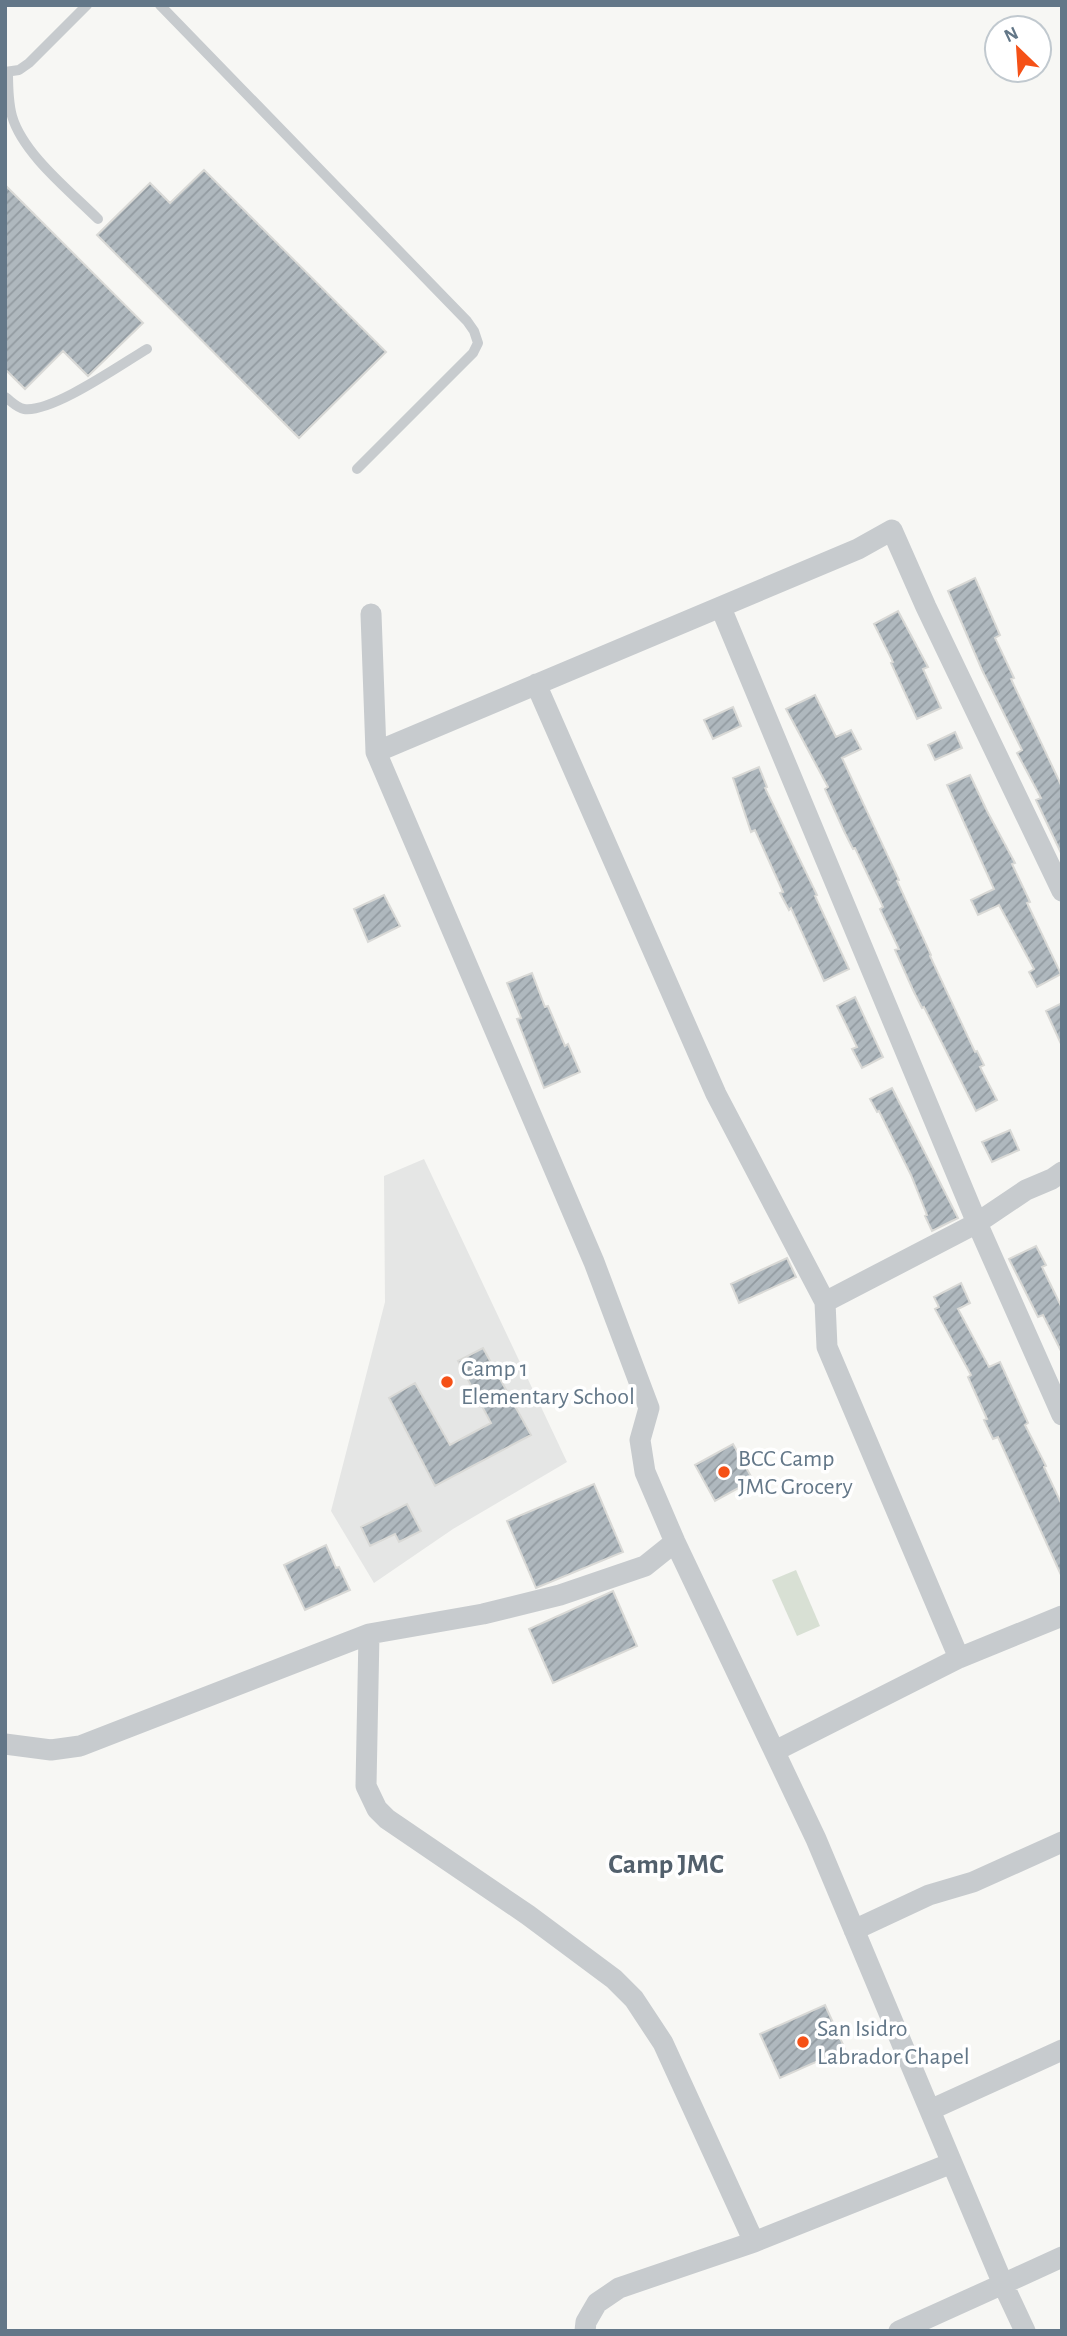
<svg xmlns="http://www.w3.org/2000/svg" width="1067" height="2336" font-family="'Alegreya Sans',sans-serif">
  <defs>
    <pattern id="building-hatch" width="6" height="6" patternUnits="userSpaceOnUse" patternTransform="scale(1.75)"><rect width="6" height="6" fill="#afb8be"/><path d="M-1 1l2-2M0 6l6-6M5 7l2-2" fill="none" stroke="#929aa0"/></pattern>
  </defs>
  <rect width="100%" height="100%" fill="#f7f7f4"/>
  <!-- built -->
  <path fill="#e5e6e5" d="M424,1159L567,1462L453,1529L374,1583L331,1511L385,1302L384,1176Z"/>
  <!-- pitch -->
  <path fill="#d8e0d4" d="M796,1570L820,1626L797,1636L772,1580Z"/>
  <!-- building -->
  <path fill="url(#building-hatch)" stroke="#d9d9d6" stroke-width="2" d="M204,170L386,352L299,438L97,235L150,183L170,203Z
    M5,185L143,323L88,376L63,351L25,389L5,369Z
    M975,578L1000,635L995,638L1014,678L1011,679L1062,787V855L1036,800L1041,798L1017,753L1022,750L982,670L948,591Z
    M898,611L928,667L923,669L941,708L917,719L891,663L893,662L874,624Z
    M815,695L836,737L851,730L861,749L842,758L899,880L897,881L931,955L930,956L975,1052L977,1051L984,1065L980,1067L997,1100L976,1111L924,1007L922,1008L913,990L895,950L899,949L880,909L883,907L855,848L853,849L844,831L825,789L828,787L786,709Z
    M733,707L741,726L713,739L704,720Z
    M955,732L962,748L935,760L928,745Z
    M759,767L767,787L765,788L817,895L815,896L849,969L824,981L791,908L789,910L780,893L783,892L755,830L751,832L733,778Z
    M970,775L987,811L1015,863L1012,864L1030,902L1027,903L1061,974L1037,987L1029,972L1034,969L999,905L978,915L971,900L994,889L947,785Z
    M384,895L400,926L368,942L354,909Z
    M532,973L545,1007L548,1006L565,1046L568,1044L580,1072L544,1088L517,1019L521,1018L507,983Z
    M855,997L883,1057L862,1068L852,1049L857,1047L837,1006Z
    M1062,1003V1046L1046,1011Z
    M892,1088L958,1218L932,1231L925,1216L927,1215L911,1175L879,1111L877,1112L870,1099Z
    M1010,1130L1019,1150L992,1162L982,1142Z
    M1036,1246L1046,1265L1042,1267L1062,1308V1353L1043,1315L1038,1317L1009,1259Z
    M787,1258L796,1277L739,1303L731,1284Z
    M961,1283L970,1303L958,1309L989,1367L1000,1362L1028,1423L1025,1425L1046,1466L1044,1467L1062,1505V1577L998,1437L993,1439L984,1420L987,1419L968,1377L971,1375L935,1309L939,1307L934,1297Z
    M483,1348L531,1435L435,1486L389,1398L415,1383L450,1445L491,1423L458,1361Z
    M733,1444L753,1480L715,1501L695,1465Z
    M594,1484L623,1552L536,1588L507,1521Z
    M407,1504L421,1531L399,1542L395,1534L370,1546L361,1527Z
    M326,1545L336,1568L339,1567L350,1590L305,1610L284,1565Z
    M613,1591L637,1646L553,1683L529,1629Z
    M825,2005L845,2049L780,2078L760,2034Z"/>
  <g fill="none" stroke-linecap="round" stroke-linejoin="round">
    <!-- service -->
    <path stroke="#c7cbce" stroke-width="10" d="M160,5L467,321L474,331L478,343L473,353L357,469
      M5,72L19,70L29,63L87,5
      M8,72C8,87 8,102 12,116C23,154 70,191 98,219
      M5,397C11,401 17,408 24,409C52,413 120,365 147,349"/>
    <!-- minor -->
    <path stroke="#c7cbce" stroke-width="21" d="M721,608L977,1223L1062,1415
      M371,614L376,752L594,1262L649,1408L640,1440L645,1472L675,1542L816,1839L952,2163
      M536,684L716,1094L825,1302L827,1347L959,1658L1062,1616
      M376,752L858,549L892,530L926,607L1062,891
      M825,1302L977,1223L1026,1190L1052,1179L1062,1172
      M675,1542L645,1566L560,1595L483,1614L369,1634L366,1786L377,1809L387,1819L528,1915L614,1979L634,1999L663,2043L754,2242
      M5,1744L51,1750L80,1746L369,1634
      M775,1751L959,1658
      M854,1930L929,1895L973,1882L1062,1842
      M930,2110L1062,2050
      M585,2331L586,2322L597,2303L619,2288L754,2242L952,2163L1003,2284L899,2331
      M1025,2331L1003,2284L1062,2257"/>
  </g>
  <!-- markers -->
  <g fill="#f55117" stroke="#fff" stroke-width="2.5">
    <circle cx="447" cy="1382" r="7"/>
    <circle cx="724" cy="1472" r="7"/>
    <circle cx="803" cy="2042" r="7"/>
  </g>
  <g text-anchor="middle" stroke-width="7" stroke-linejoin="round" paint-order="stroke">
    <!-- poi labels -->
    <g font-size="24" fill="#637788" stroke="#fff" text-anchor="start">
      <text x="461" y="1376">Camp 1<tspan x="461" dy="28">Elementary School</tspan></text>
      <text x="738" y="1466">BCC Camp<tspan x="738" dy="28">JMC Grocery</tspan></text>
      <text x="817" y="2036">San Isidro<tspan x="817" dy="28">Labrador Chapel</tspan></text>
    </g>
    <!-- quarter labels -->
    <g font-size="28" font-weight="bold" fill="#52606c" stroke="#fff">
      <text x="666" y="1873">Camp JMC</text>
    </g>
  </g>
  <!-- border -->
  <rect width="1067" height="2336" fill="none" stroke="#637788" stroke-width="14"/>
  <!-- north arrow -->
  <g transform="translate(1018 49) rotate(335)"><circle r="33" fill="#ffffff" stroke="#c1c9cf" stroke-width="2"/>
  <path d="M0-5L12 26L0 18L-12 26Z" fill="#f55117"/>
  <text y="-10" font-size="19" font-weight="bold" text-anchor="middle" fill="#637788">N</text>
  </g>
</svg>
